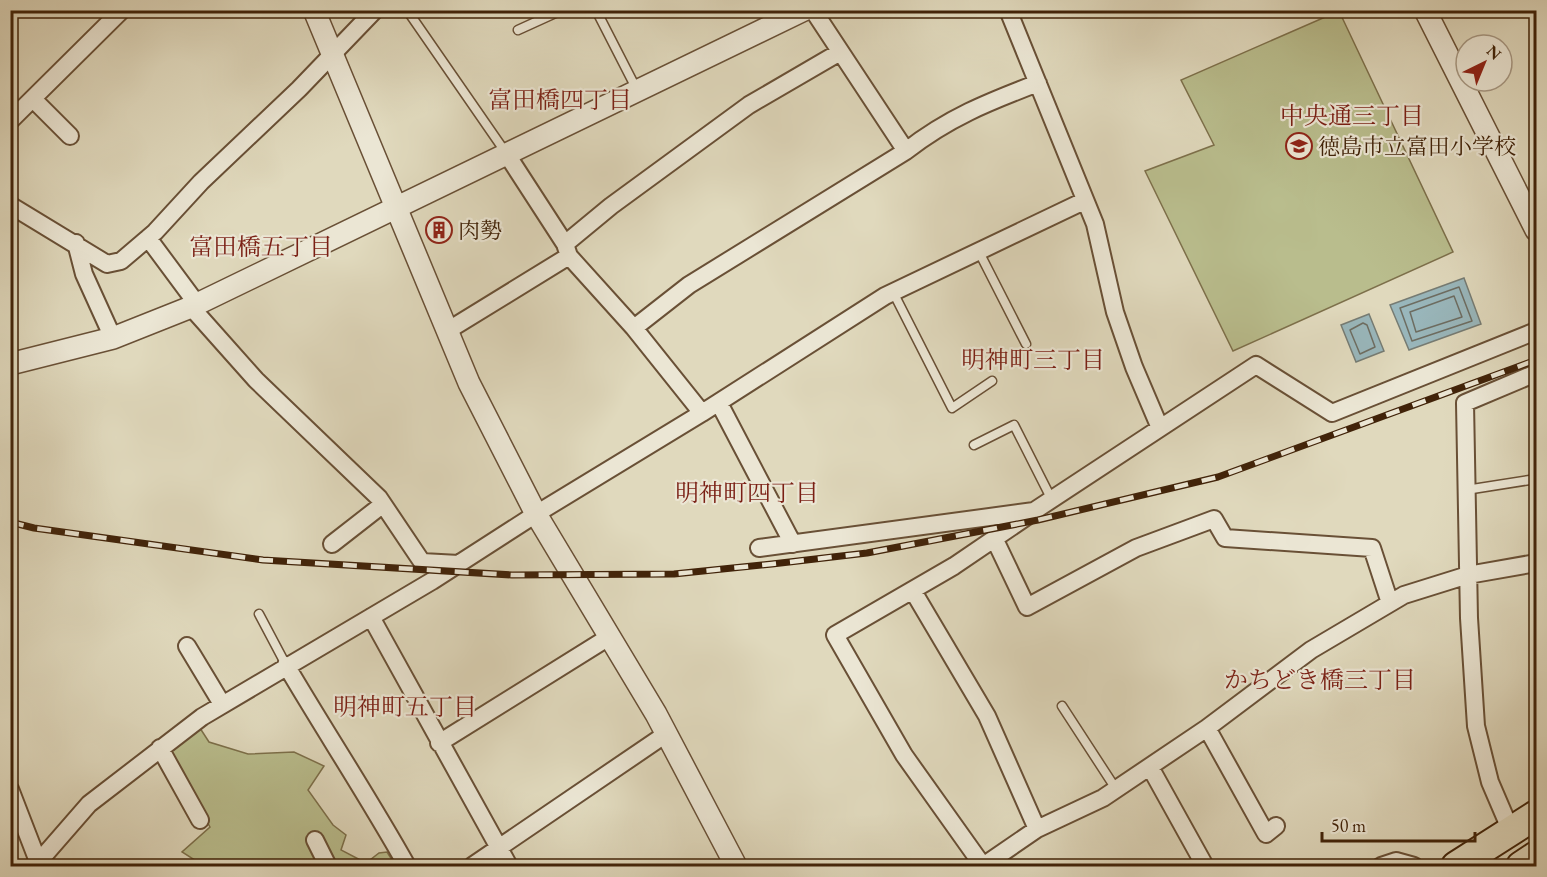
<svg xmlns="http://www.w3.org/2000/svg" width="1547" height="877" font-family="'EB Garamond','Noto Serif JP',serif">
  <rect width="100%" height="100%" fill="#e0d9bd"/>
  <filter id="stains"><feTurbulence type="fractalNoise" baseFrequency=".00333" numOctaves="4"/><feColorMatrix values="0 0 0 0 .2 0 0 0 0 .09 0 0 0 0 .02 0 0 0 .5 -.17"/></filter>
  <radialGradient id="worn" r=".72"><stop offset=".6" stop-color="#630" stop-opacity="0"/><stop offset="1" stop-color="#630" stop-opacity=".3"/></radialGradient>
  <!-- green -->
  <path fill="#b9bd8d" stroke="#7d704b" stroke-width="1.5" d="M1339,11L1453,252L1233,351L1145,171L1214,145L1181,80Z
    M198,725L209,742L248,754L294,752L324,766L308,790L333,825L346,835L341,850L366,863L379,853L387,852L396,866H204L182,852L210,827L169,752Z"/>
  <!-- water -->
  <path fill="#99b7bc" stroke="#767c74" stroke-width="1.5" d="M1464,278L1481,324L1409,350L1390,305Z
    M1369,314L1384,351L1356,362L1341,325Z"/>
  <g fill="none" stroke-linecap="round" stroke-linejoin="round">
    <!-- shore -->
    <path stroke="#6d6d62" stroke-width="1.5" d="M1459,287L1472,321L1412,341L1400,308Z
      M1454,296L1462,317L1416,332L1410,312Z
      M1363,323L1367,325L1375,347L1360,354L1350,330Z"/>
    <defs>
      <path id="service" d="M407,10L506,153
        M596,10L637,90
        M518,30L562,10
        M979,252L1026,344
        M893,292L952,408L992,381
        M974,445L1014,425L1052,500
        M1466,490L1536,479
        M259,614L286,665
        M1062,706L1116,789"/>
      <path id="minor" d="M813,10L906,151
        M1008,10L1095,224L1115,312L1134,367L1160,428
        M33,99L70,136
        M10,121L122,10
        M10,205L107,264L121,261L155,232L201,182L299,89L375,10
        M148,238L197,304
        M76,243L84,274L113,338
        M565,244L611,206L749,105L840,52
        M191,307L256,380L379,498L422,562L459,564
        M634,328L689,285L906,151C948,118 988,102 1038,83
        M447,331L569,256
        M719,403L793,544
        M702,413L885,296L1084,201
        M995,540L1027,607L1136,548L1214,519L1225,538L1372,548L1390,603
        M332,544L382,505
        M759,548L1034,511L1256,365L1332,413L1536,331
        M913,591L987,716L1037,829
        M371,617L509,866
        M187,646L222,704
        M286,665C326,733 369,798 407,866
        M1207,728L1266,834L1276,826
        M439,743L609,637
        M160,748L200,820
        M1150,767L1205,866
        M10,789L39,864
        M1511,831L1490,782L1476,726L1469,618L1465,403L1536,373
        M315,840L328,866
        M35,866L89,804L202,717L432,581L536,514L702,413L634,328L569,256L565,244L506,153
        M472,866L666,734
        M983,866L1037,829L1103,798L1207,728L1311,650L1404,595L1468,575L1536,563
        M983,866L904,755L835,635L954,566L1032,513
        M1381,866L1396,861L1414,866"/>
      <path id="tertiary" d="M314,10L469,383L536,514L656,714L736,866
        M1425,10L1536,230
        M10,364L113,338L191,307L804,10"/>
      <path id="trunk" d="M1456,866L1536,815
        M1521,866L1536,856"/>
    </defs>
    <!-- service casing -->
    <use href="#service" stroke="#695036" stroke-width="11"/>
    <!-- minor casing -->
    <use href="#minor" stroke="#695036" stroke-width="20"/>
    <!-- tertiary casing -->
    <use href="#tertiary" stroke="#695036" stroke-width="24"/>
    <!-- trunk casing -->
    <use href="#trunk" stroke="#412309" stroke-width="32"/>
    <!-- service -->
    <use href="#service" stroke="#ebe6d4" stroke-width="8"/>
    <!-- minor -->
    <use href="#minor" stroke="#ebe6d4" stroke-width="16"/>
    <!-- tertiary -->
    <use href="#tertiary" stroke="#ebe6d4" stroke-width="21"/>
    <!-- trunk -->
    <use href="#trunk" stroke="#e0d9bd" stroke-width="28"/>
    <defs>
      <path id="rail" d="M10,522L34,528L263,560L512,575L674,574L772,564L867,553L1038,520L1218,477L1536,360"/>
    </defs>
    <!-- rail casing -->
    <use href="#rail" stroke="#412309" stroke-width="7"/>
    <!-- rail -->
    <use href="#rail" stroke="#ebe6d4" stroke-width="4.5" stroke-dasharray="14" stroke-linecap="butt"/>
  </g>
  <!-- icons -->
  <defs>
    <symbol id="school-ring" viewBox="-11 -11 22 22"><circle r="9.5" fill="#ebe6d4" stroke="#8f2418" stroke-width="1.5"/><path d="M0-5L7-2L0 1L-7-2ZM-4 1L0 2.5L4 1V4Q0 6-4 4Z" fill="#8f2418"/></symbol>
    <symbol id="building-ring" viewBox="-11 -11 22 22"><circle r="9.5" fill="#ebe6d4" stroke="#8f2418" stroke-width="1.5"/><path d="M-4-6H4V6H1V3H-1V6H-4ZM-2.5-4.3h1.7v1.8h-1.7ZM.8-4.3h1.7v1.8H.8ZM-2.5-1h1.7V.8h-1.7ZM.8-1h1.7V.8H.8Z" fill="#8f2418"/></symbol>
  </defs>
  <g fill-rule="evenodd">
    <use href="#school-ring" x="1284" y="131" width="30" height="30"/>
    <use href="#building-ring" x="424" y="215" width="30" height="30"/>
  </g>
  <g text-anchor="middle" stroke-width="4.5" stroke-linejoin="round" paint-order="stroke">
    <!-- poi labels -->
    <g font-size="22" fill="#412309" stroke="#ebe6d4" text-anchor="start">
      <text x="1318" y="154">徳島市立富田小学校</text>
      <text x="458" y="238">肉勢</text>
    </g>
    <!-- neighbourhood labels -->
    <g font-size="24" fill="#7a1f14" stroke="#ebe6d4">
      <text x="560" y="108">富田橋四丁目</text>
      <text x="1352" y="124">中央通三丁目</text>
      <text x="261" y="255">富田橋五丁目</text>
      <text x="1033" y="368">明神町三丁目</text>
      <text x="747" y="501">明神町四丁目</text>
      <text x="1320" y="688">かちどき橋三丁目</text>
      <text x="405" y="715">明神町五丁目</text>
    </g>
  </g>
  <!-- margin -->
  <rect width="1547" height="877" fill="none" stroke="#e0d9bd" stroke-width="36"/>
  <rect x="12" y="12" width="1523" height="853" fill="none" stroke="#412309" stroke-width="3"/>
  <rect x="18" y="18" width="1511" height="841" fill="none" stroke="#412309" stroke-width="1.5"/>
  <!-- north arrow -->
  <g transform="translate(1484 63) rotate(43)"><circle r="28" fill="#ebe6d4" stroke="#a79883" stroke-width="1.5"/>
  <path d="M0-4.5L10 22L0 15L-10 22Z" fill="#8f2418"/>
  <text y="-9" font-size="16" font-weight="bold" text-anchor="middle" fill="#412309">N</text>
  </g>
  <!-- scale -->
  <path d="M1322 832v9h153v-9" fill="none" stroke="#412309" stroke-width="3"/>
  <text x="1331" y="832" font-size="18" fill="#412309" stroke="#ebe6d4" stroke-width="4.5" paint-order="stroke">50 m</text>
  <rect width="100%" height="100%" filter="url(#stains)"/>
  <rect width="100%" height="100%" fill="url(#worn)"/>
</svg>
